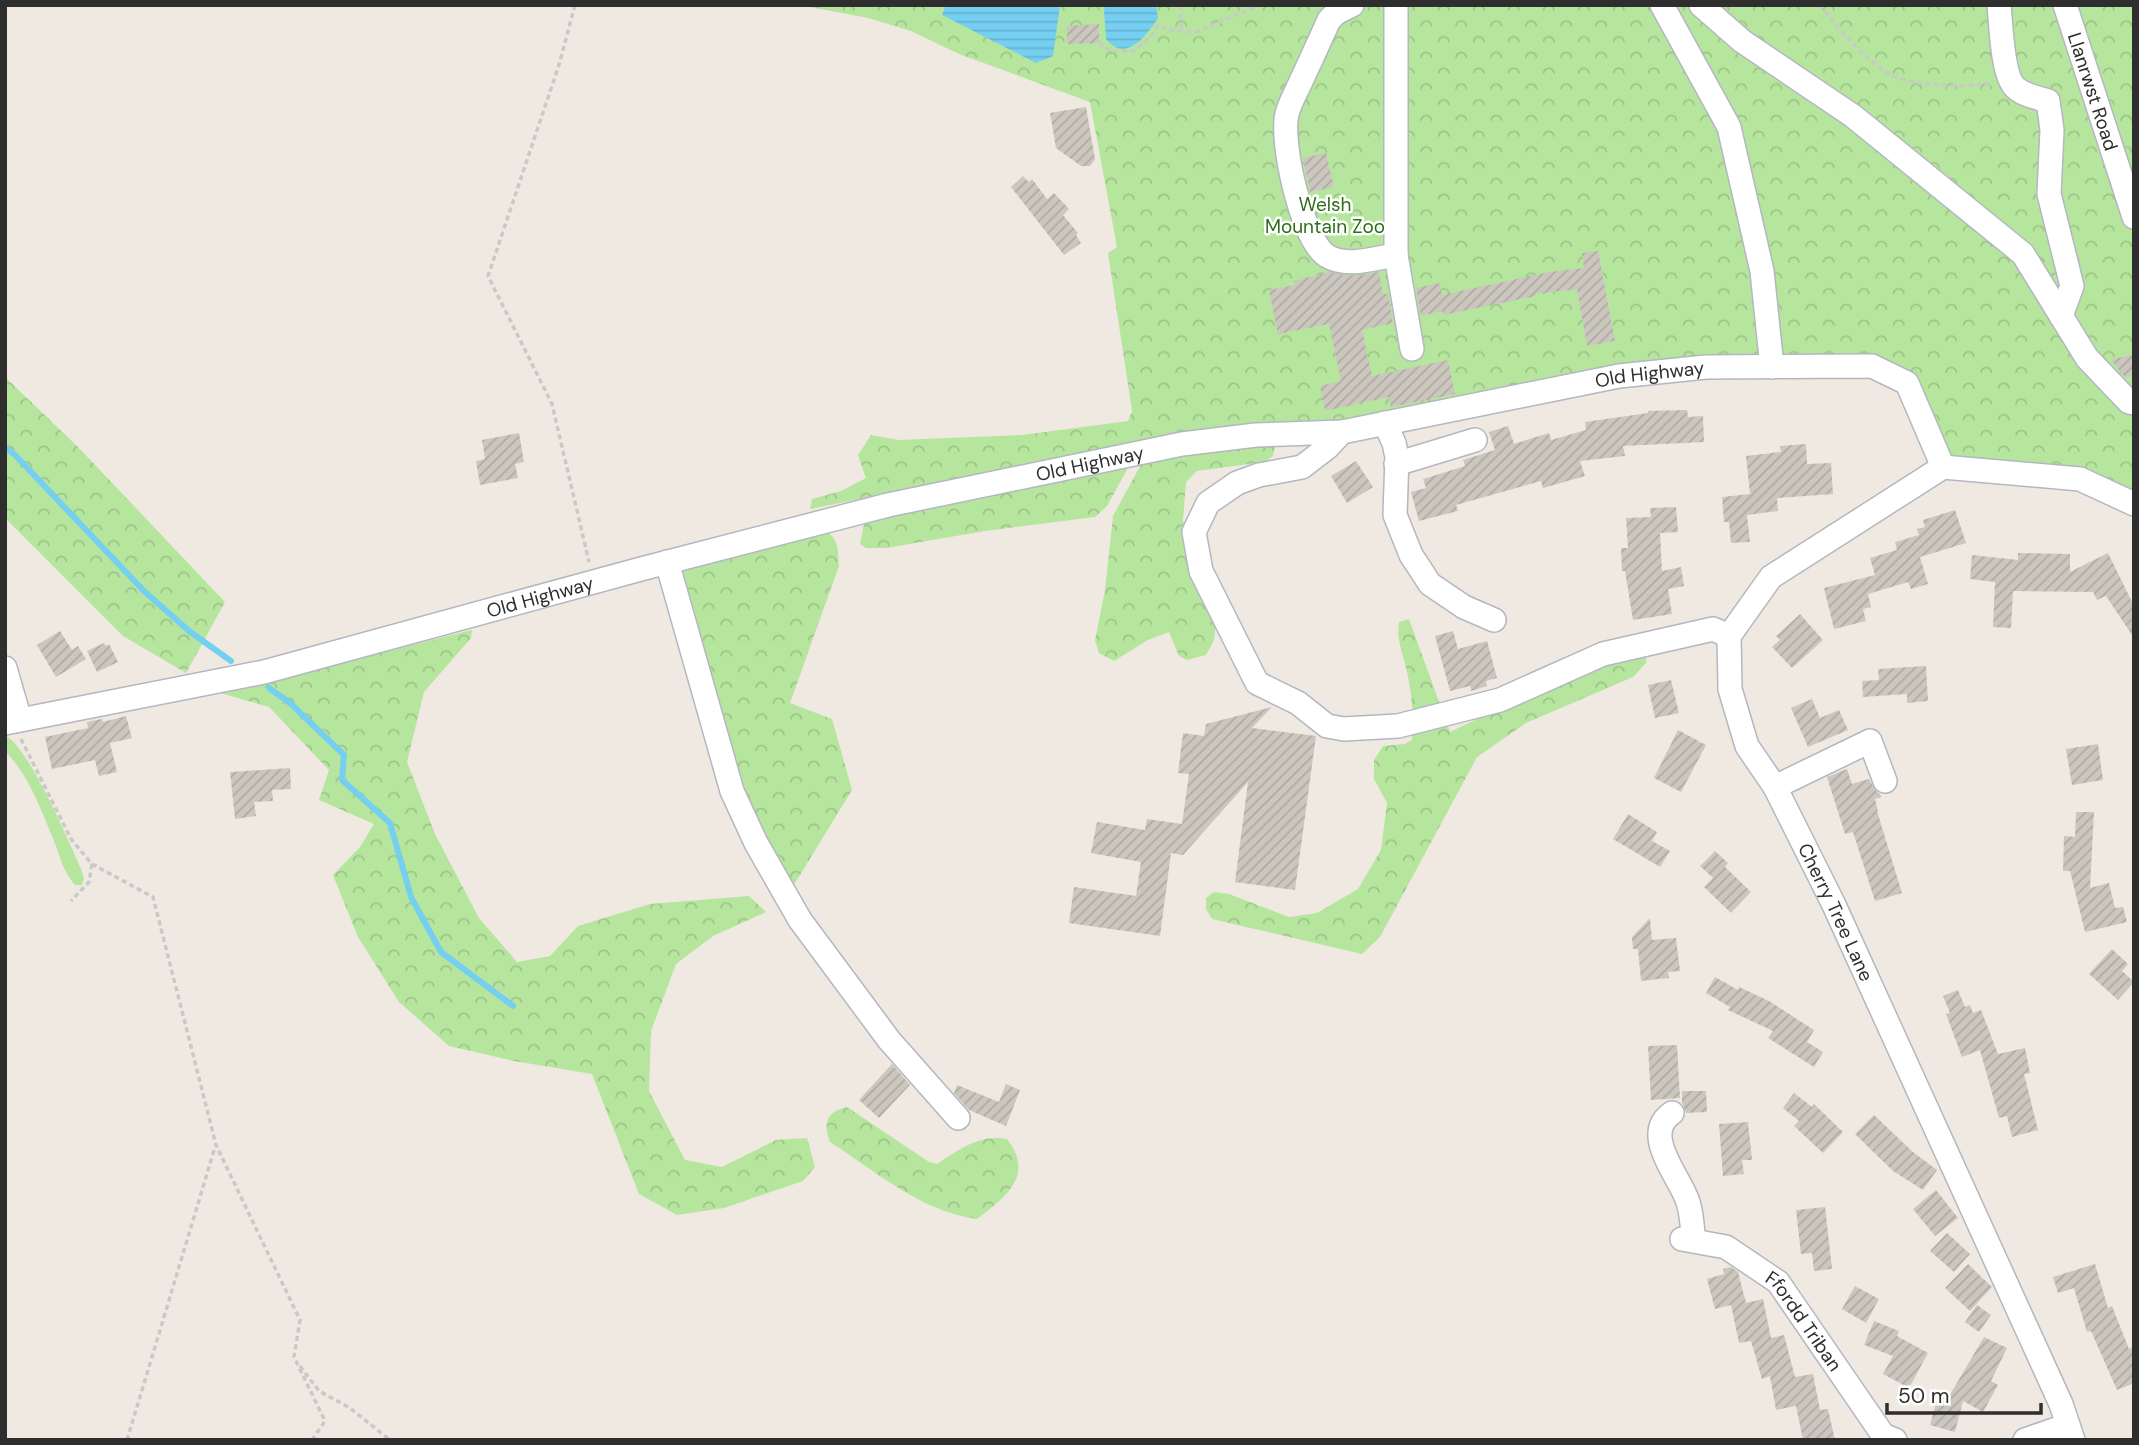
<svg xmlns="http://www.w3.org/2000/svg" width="2139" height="1445" font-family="'DM Sans',sans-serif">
  <defs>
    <pattern id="forest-crowns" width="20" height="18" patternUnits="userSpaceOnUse" patternTransform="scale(1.75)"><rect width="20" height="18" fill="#b6e59e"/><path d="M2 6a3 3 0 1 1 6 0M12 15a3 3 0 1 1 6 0" fill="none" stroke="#9dc588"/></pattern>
    <pattern id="water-rules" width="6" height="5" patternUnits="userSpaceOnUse" patternTransform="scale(1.75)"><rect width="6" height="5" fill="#75cff0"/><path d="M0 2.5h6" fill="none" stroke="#66b2ce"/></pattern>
    <pattern id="building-hatch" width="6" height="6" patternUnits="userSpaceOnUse" patternTransform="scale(1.75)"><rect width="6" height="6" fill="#cbc7bf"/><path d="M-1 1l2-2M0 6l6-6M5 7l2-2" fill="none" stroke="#afaba4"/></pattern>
  </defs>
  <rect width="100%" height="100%" fill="#efe9e1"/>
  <!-- grass -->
  <path fill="#b6e59e" d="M5,736C27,743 70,844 81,869L84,878L82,885H75C64,873 60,857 54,841C41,810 29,775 5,751Z"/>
  <!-- forest -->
  <path fill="url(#forest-crowns)" d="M799,5H2134V504L2080,479L1943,467L1907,384L1872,366L1738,358L1376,418L906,490L810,509L812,499L841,491L866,478L858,455L871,435L899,440L1022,435L1128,421L1132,411L1108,253L1117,247L1090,102L959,54L911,31L868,18Z
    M5,377L78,447L225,602L186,673L123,636L5,518Z
    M1275,445L1273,456L1264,462L1197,471L1186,482L1183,520L1197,577L1217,617L1214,640L1206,655L1187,660L1179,656L1169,632L1148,640L1114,661L1099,653L1095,640L1105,590L1113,516L1143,461L1150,454Z
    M1127,462L1128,468L1107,506L1095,517L985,531L886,548H866L860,544L864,524L874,516Z
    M826,531C839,539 838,552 839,566L790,703L832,719L852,790L792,888L752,812L720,711L681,572Z
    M1409,619L1450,732L1577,671L1647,653L1646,663L1633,677L1526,723L1477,757L1380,937L1362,954L1212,919L1206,909V898L1214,892L1229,894L1289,917L1317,913L1358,889L1381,850L1387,803L1374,779V760L1383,746L1405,744L1412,740C1414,717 1412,694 1407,672C1403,653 1396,640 1399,622Z
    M472,630L471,638L424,692L407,762L435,834L479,918L517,962L550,956L578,926L650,904L749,896L766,912L713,936L676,964L651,1031L649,1091L685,1160L722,1167L776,1140L807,1138L815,1167L803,1181L724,1208L677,1215L639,1194L592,1074L514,1061L449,1046L399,1002L358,937L333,875L360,847L374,824L319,800L329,770L269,707L220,693Z
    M847,1107L929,1162L937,1164C959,1150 979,1134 1007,1139C1036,1176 1004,1198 977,1219C922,1212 875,1171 830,1142C823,1123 826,1112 847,1107Z"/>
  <!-- water -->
  <path fill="url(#water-rules)" d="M946,5H1060L1053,56L1036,63L942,15Z
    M1106,5H1156L1158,18C1147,35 1126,64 1106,39L1104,9Z"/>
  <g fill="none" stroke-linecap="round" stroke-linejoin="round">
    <!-- stream -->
    <path stroke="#75cff0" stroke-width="6" d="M5,447L15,455L144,591L189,631L231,661
      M269,688L290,703L344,755L342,780L390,823L411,897L441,952L513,1006"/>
  </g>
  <!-- building -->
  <path fill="url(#building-hatch)" d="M1099,24V43L1067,44V26Z
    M1086,107L1095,159L1090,166H1081L1056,148L1050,113Z
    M1326,153L1334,187L1310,192L1303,158Z
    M1023,176L1029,182L1032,179L1047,199L1054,193L1069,209L1063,215L1078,233L1076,235L1081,243L1064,255L1011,187Z
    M1598,251L1615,341L1587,346L1577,289L1536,294V296L1443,315L1442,311L1421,316L1416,288L1439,283L1442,295L1549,272L1584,268L1582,253Z
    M1329,272L1351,276L1379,272L1383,294H1388L1393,323L1362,330L1372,376L1448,360L1455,394L1391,407L1389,397L1325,411L1320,386L1341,381L1329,324L1278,334L1269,290L1295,285L1294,281Z
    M2134,354V375L2125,377L2111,360Z
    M1687,410L1688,417L1703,416L1704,442L1623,446L1625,456L1580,461L1585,476L1543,488L1541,481L1456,505L1458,511L1419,521L1411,492L1426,488L1423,479L1465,466L1463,460L1495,450L1489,432L1508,426L1514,444L1549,433L1551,440L1586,430L1585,422L1648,413V411Z
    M519,433L524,462L515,464L518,478L480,485L476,461L485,459L482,440Z
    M1806,444L1807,464L1831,463L1833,494L1777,498L1778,511L1747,515L1750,542L1731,543L1729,522H1724L1722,497L1750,494L1746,456L1781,452L1780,446Z
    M1356,461L1373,487L1347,503L1331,476Z
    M1676,507L1678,532L1660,533L1662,571L1681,567L1684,586L1668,589L1672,614L1633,620L1625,571H1622L1621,548H1628L1626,518L1651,517L1650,508Z
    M1955,510L1966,543L1920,557L1928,584L1911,589L1908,582L1868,594L1871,607L1863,609L1866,621L1834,629L1824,588L1875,575L1870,558L1897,550L1895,542L1919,535L1917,529L1925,527L1923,520Z
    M2018,553L2070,554V572L2108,553L2134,606V638L2106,596L2097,600L2093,592L2013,591L2011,628L1993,627L1995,582L1970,579L1972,555L2018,560Z
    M1800,614L1823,640L1792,668L1772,647L1780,640L1776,636Z
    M60,631L72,650L78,646L86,659L56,677L37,645Z
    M1453,631L1458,649L1487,641L1497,678L1486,681L1487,686L1471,691L1470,686L1450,691L1435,636Z
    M104,643L106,646L109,644L118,662L97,672L87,651Z
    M1926,666L1928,701L1907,703V694L1863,697L1862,681L1879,680L1878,669Z
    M1671,680L1679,713L1655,718L1648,685Z
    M1812,699L1820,718L1839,710L1848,730L1808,747L1791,708Z
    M1272,707L1252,728L1316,736L1295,890L1235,882L1248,782L1183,855L1171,853L1160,936L1069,923L1074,887L1136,896L1141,862L1091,853L1097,822L1145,830L1147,819L1182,824L1189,774L1178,773L1183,733L1204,736L1206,724Z
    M126,716L132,738L110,743L117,772L99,776L95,760L52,769L45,737L88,728L87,722L102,719L103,722Z
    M1678,730L1706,745L1681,792L1654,778Z
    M2098,744L2103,780L2072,785L2066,749Z
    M290,768L291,789L272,790L273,801L254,802L256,816L235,819L230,772Z
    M1847,769L1852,784L1869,779L1876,791L1880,794L1881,797L1875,799L1878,811H1877L1902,893L1875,901L1853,832L1845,834L1827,777Z
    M2076,812H2094L2090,888L2109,883L2115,908L2123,907L2127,922L2085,932L2070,871H2063L2064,836L2075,837Z
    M1628,814L1657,832L1652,841L1670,851L1660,867L1613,839Z
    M1715,851L1728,863L1725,867L1751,892L1731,913L1704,887L1713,878L1700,866Z
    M1650,918L1652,940L1676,938L1680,971L1668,972L1669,978L1641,981L1638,949H1633L1632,937Z
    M2112,949L2128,964L2122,971L2134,982L2118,1000L2089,974Z
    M1715,977L1738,990L1739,987L1769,1001L1814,1030L1807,1042L1823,1052L1814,1067L1768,1038L1773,1031L1728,1010L1730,1007L1706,993Z
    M1958,990L1965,1007L1970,1005L1973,1013L1981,1010L1998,1054L2025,1048L2030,1073L2024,1074L2038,1130L2012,1137L2007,1116L1999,1118L1980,1050L1962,1057L1946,1014L1950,1013L1943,996Z
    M1677,1045L1680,1098L1651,1100L1648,1046Z
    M892,1064L910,1085L879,1118L859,1100Z
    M1006,1084L1020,1090L1006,1126L969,1110L954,1093L957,1085L999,1102Z
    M1682,1091H1706L1707,1112L1686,1113L1682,1103Z
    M1794,1093L1812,1107L1814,1104L1843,1132L1823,1153L1794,1126L1799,1121L1783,1108Z
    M1874,1115L1913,1152L1937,1170L1923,1190L1893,1171L1855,1134Z
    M1748,1122L1752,1160H1742L1744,1174L1723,1176L1719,1124Z
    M1936,1190L1958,1218L1935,1236L1913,1209Z
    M1825,1207L1832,1269L1814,1271L1812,1253L1801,1254L1796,1210Z
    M1947,1233L1970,1254L1954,1272L1930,1251Z
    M1968,1264L1992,1287L1970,1311L1945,1288Z
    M2095,1264L2108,1308L2112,1306L2129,1349L2134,1347V1383L2117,1390L2091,1331L2087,1332L2074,1288L2058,1293L2053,1277Z
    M1731,1267L1738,1272L1746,1303L1763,1299L1771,1338L1784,1335L1795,1377L1813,1374L1820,1410L1828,1409L1835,1440H1803L1796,1406L1776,1410L1770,1376L1762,1379L1751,1341L1739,1343L1731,1305L1715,1309L1707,1279L1724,1274L1723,1269Z
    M1855,1286L1879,1299L1866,1323L1842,1309Z
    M1977,1305L1991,1315L1979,1332L1965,1322Z
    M1874,1321L1899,1331L1897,1336L1928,1353L1909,1388L1883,1374L1893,1356L1864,1345Z
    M1984,1337L2007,1348L1991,1381L1998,1385L1983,1412L1963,1401L1955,1432L1930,1425L1938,1396L1948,1398Z"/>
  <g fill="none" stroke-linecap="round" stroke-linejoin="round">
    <defs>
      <g id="minor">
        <path d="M1352,5L1336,13L1329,20C1320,40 1311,60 1302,79C1297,91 1290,102 1287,114C1280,142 1302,240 1327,256C1347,268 1375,258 1396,255"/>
        <path d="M1396,5V255L1412,349"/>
        <path d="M1662,5L1729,127L1762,271L1772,367"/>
        <path d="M1701,5L1742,41L1853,116L2023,254L2087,358L2129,402L2134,403"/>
        <path d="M1999,5C2001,23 2002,77 2016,88C2023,95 2039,98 2048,101L2052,130L2049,194L2072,286L2061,316"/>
        <path id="s1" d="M2065,5L2134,217"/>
        <path d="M1385,423L1394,443L1397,457L1395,515L1411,555L1430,584L1464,607L1494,620"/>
        <path d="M1342,432L1328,447L1302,467L1259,475L1237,483L1208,503L1194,532L1201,571L1257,683L1298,703L1327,726L1344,729L1398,726L1500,700L1603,654L1713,629L1729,636"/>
        <path d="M1396,464L1475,440"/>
        <path id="s2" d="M1943,467L1771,577L1729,636L1730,689L1747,746L1775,787L1834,905L2061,1404L2073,1440"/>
        <path d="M667,562L732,791L756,843L800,920L889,1040L958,1118"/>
        <path d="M5,668L20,720"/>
        <path id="s3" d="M5,723L264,672L641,569L888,505L1182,444L1256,435L1342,432L1619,376L1706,367L1872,366L1907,383L1943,467L2080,479L2134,504"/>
        <path d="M1775,787L1870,741L1885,781"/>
        <path d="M1672,1113C1640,1135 1681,1178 1688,1202C1692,1214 1692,1228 1694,1241"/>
        <path id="s4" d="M1682,1239L1726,1247L1778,1282L1883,1435L1895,1440"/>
        <path d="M2025,1440L2068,1425"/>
      </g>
    </defs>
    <!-- minor casing -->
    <use href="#minor" stroke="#b4b7c1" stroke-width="26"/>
    <!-- path -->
    <path stroke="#c9c9c9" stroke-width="3.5" stroke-dasharray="5 3.5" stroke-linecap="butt" d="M575,5L559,65L488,276L552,404L589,562
      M1181,5V31
      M1820,5C1837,27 1868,64 1894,76C1923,88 1960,86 1991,84
      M1099,43L1111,51H1134L1151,37L1157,26L1176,31L1197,32L1259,5
      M21,739L71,839L92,864L89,882L71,901
      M92,864L153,897L216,1145L300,1320L294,1357L325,1421L312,1440
      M300,1366L319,1391L350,1408L390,1440
      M127,1440L215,1147"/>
    <!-- minor -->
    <use href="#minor" stroke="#fff" stroke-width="23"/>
  </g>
  <g text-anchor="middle" stroke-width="5" stroke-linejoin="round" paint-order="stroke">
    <!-- street labels -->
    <g font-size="19" fill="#2e2e2e" stroke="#fff">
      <text dy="7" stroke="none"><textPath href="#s1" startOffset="91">Llanrwst Road</textPath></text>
      <text dy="7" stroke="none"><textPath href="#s3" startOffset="1684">Old Highway</textPath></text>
      <text dy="7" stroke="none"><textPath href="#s3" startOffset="1116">Old Highway</textPath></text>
      <text dy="7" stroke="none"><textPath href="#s3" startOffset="550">Old Highway</textPath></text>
      <text dy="7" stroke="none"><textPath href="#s2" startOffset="578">Cherry Tree Lane</textPath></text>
      <text dy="7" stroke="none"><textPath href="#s4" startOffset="154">Ffordd Triban</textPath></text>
    </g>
    <!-- park labels -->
    <g font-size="19" fill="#2c6e1b" stroke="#fff">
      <text x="1325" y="211">Welsh<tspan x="1325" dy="22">Mountain Zoo</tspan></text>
    </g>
  </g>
  <!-- border -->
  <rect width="2139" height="1445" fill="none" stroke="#2e2e2e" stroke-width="14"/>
  <!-- scale -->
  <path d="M1887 1403v10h154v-10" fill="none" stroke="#2e2e2e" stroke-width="3.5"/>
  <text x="1898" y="1403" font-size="21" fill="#2e2e2e" stroke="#ffffff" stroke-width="5" paint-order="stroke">50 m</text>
</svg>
